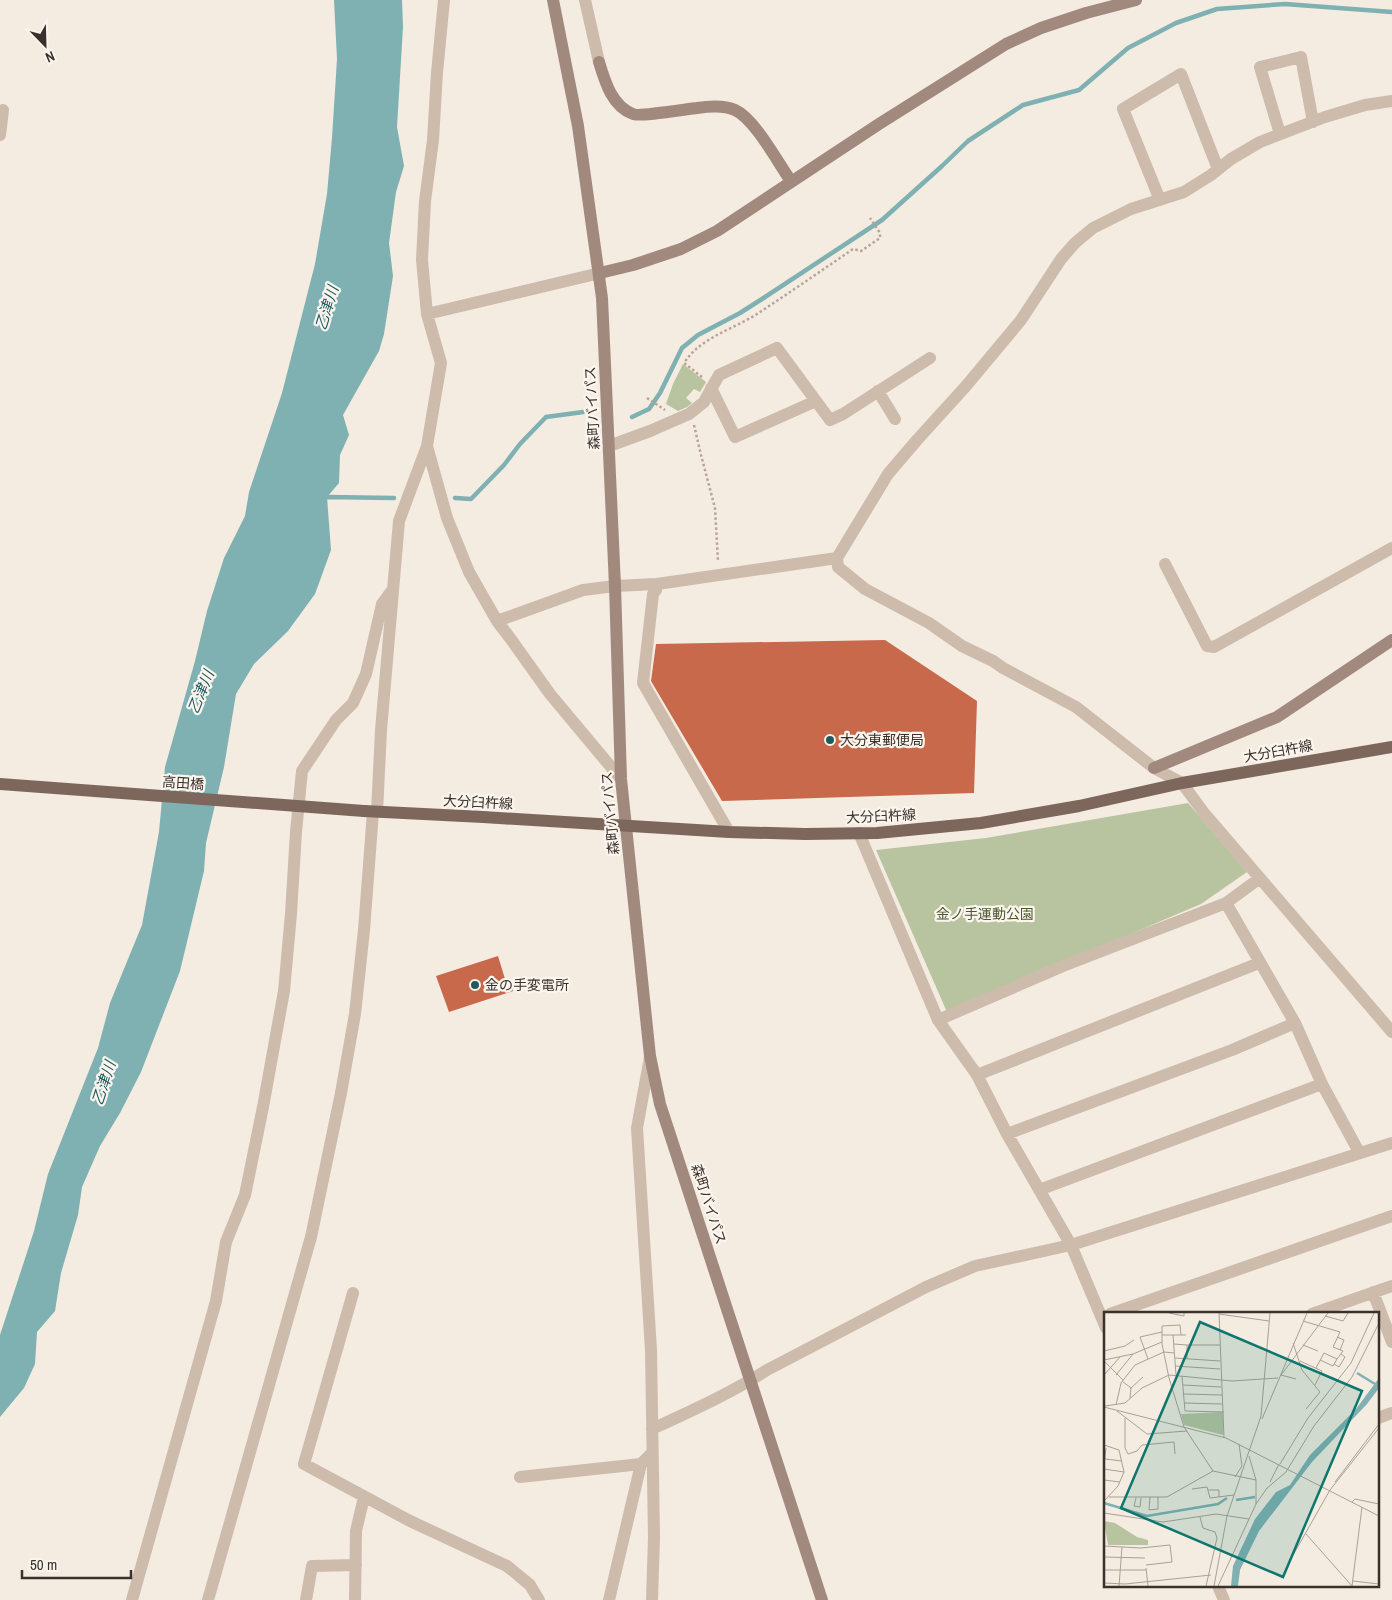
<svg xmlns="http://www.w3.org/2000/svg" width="1392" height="1600" font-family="'Archivo Narrow','Noto Sans JP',sans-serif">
  <rect width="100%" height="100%" fill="#f4ebe1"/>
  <!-- green -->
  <path fill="#b8c4a0" d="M683,364L706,382L700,392L694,389L686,398L692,403L687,407L678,411L666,404L673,384Z
    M1188,803L1247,872L1201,904L947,1012L876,850L986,838Z"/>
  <!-- water -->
  <path fill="#7fb0b2" d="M334,0H402L403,27L397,127L404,166L396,192L389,243L393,276L384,334L379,351L343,415L349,435L340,455L339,483L327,497L331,550L315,594L288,631L254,664L236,694L224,767L206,843L204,871L180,971L141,1072L120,1113L100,1146L82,1187L78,1215L61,1273L55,1311L37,1332L35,1364L24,1388L0,1417V1335L34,1231L48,1174L98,1048L110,1003L142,925L159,832L165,767L195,661L207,611L224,558L245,516L249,492L282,393L315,264L327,194L332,138L337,59Z"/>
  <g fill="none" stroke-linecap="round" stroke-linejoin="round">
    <!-- stream -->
    <path stroke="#7fb0b2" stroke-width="4.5" d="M632,417L649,409L660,393L682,348L698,335L740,313L762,299L882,220L942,166L968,141L1023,105L1079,90L1128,48L1176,23L1217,9L1285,4L1392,12
      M455,498L471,499L504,465L520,444L546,417L583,412
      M321,500L327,497L394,498"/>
  </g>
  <!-- building -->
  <path fill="#c8694b" d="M885,640L977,701L974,793L722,801L651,681L656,644Z
    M498,956L505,979L509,978L513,991L449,1012L436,976Z"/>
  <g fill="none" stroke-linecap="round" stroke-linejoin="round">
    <!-- path -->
    <path stroke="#b9a596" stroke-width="2.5" stroke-dasharray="2.5 2.5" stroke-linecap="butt" d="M702,377L684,363C701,337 732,330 757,314C789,293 821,271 853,249L861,251L880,238V233L870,218
      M647,398L665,410
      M694,425L701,455L715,508L718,561"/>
    <!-- street -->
    <path stroke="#cdbbac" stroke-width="12" d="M444,0L437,73L433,140L425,201L422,260L427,314L441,363L427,446L447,518L469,572L497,621L510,638L550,694L621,779
      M585,0L599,62
      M1392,101L1365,105L1325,117L1260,142L1231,159L1211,175L1184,192L1131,209L1093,228L1075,243L1061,259L1021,320L966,386L917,440L888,474L837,558L838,567L865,589L929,623L962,646L993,661L1003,668L1076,707L1154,768L1182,783L1204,813L1392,1032
      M1280,134L1260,67L1301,57L1313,122
      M0,135L3,110
      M1160,200L1123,109L1181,74L1218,169
      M427,314L600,273
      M711,388L735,437L816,401
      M878,391L895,419
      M609,446L650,431L689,414L704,402L719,375L777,348L830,420L843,414L930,358
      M1165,564L1207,646L1214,647L1392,548
      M657,584L656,590L653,594L643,683L729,832
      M497,621L583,590L615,586L657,584L837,558
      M377,812L381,730L399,521L427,446
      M859,833L938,1020L977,1075L1007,1134L1071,1245L1106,1328
      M1226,903L1260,878
      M938,1020L1063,966L1226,903L1295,1023L1322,1084L1359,1152
      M650,1057L637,1128L651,1350L654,1537L652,1600
      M977,1075L1259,963
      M1007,1134L1232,1050L1295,1023
      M1039,1190L1322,1084
      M1373,1292L1392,1342
      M353,1293L304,1464L410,1521L507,1566L530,1585L539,1600
      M1110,1314L1392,1216
      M1312,1314L1392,1286
      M1378,1418L1392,1413
      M652,1429C691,1411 731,1393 767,1370L926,1287L975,1266L1071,1245L1392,1143
      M520,1477L641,1464
      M1218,1586L1224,1600
      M132,1600L216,1301L226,1242L245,1195L263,1107L284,991L291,914L296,832L302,771L336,720L353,703L366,674L382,604L393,589
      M208,1600L311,1237L341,1093L355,1014L364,930L373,812
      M306,1600L312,1566L356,1565
      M355,1600L356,1531L364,1497
      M609,1600L641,1464L652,1453"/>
    <!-- secondary -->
    <path stroke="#a18a7d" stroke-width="12" d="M553,0L578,126L602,298L615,586L621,779L650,1056L660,1104L822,1600
      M599,62C605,82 612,106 633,114C639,117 687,109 697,108C710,106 724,105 735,110C755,119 778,163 791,181
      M600,273L633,265L681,249L717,231L879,124L1006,44L1041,28L1086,13L1136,0
      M1154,768L1277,717L1392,640"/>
    <!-- primary -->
    <path stroke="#7d675c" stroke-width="12" d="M364,811L483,817L729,832L805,834L877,833L981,823L1079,806L1182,783L1392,747"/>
    <!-- primary-bridge -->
    <path stroke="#7d675c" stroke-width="12" d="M0,784L364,811"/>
  </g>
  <!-- markers -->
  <g fill="#1f5a5e" stroke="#fbf5ee" stroke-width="2">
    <circle cx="830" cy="740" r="5"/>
    <circle cx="475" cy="985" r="5"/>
  </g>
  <g text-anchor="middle" stroke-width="4.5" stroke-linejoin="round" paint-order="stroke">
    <!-- street labels -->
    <g font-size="14" fill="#3b302b" stroke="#fbf5ee">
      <text transform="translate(592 408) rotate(-93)" y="5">森町バイパス</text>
      <text transform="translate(1278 751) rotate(-10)" y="5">大分臼杵線</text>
      <text transform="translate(183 783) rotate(4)" y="5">高田橋</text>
      <text transform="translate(478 802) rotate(3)" y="5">大分臼杵線</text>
      <text transform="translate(610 813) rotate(-95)" y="5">森町バイパス</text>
      <text transform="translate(881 816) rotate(-3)" y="5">大分臼杵線</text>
      <text transform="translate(709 1204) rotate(72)" y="5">森町バイパス</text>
    </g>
    <!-- poi labels -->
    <g font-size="14" fill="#3b302b" stroke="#fbf5ee" text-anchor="start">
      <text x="840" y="745">大分東郵便局</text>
      <text x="485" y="990">金の手変電所</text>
    </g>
    <!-- park labels -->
    <g font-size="14" fill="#4a5a2e" stroke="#fbf5ee">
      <text x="985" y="919">金ノ手運動公園</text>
    </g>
    <!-- water labels -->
    <g font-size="15" font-style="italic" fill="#1f5a5e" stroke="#fbf5ee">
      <text transform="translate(327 308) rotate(-73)" y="5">乙津川</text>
      <text transform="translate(201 692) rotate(-68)" y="5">乙津川</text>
      <text transform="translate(104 1083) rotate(-72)" y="5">乙津川</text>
    </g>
  </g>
  <!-- overview -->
  <g transform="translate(1104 1312)">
    <rect width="275" height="275" fill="#f4ebe1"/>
    <path d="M119,100V123L80,113L77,102ZM0,209L11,211L33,225L44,228V233H4Z" fill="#b8c4a0"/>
    <path d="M275,66V76L263,92L208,150L155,219L136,258L134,274H127L129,254L151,207L172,180L186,173L206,143L252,97Z" fill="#7fb0b2"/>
    <path fill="none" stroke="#7fb0b2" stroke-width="2.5" d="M253,61L271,72M132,188L151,185M0,191L43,204L114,192L123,186"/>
    <path fill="none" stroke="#aaa098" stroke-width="1" d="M65,1L80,4V1M115,1L120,126M115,2L165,9M221,4L239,9L244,1M199,9L236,20L229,35L239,39L233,47M58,23H82M69,23L72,63M77,23L76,13L58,14V32L65,66L80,115L109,159M233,25L240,28L236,38M189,31L198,58L216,80L202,97M70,32L83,33V47M83,33H116M199,33L214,39M0,39L21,34L30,28M71,46L116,49M44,47L36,25L58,20M0,48L29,42L58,30M0,49L19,68M196,49L218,59L211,73M230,52L235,55L241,45L237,42M71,54L116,57M212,56L220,41L233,47L229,54L216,48M0,63L16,45M12,63L29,42M177,63L224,1M177,63L192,67M78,64L81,99L120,100M18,69L27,76L26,86M79,73L117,75M26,77L39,65M79,82L118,83M80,91L118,92M12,93L17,71L31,53L60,40L70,41M1,94L21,91L38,76L65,63L128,69L174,66M0,95L122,126L275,204M13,99L43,122L83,119M21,106V136L24,142L33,139L38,133L70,130L71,142M158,107L203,1M0,133L15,138L20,160L14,174L0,189M1,147L18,149M0,152L2,136M176,152L204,106L247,51L270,1M0,157L20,160M109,159L152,168M131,165L138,154L135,132M0,168L16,170M166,170L175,152M231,170L275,112M88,177L103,175L106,186L130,183M162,177L182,160L210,114L248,65L275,11M104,178H115V185M5,185H63L109,159M46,185L45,198L54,197V185M32,186L30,194L36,195L37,186M248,190L251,187L275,192M152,192L163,176M0,201L59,210L112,202L145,207M96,205L99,216L111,220L113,226L102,274M202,222L248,274M0,234L37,236L66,233L68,250L42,253M0,245L41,246M184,252L226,178L275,116M42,256L44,274M0,258H42M249,269L275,272M0,271L21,272L107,263M15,274L18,235M110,274L123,204L157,104L166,1M114,274L152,192V168L145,144M248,274L258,195"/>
    <path fill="#0f766e" fill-opacity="0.15" stroke="#0f766e" stroke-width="2.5" d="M96,10L258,79L179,265L17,196Z"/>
    <rect width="275" height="275" fill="none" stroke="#3b302b" stroke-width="2.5"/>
  </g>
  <!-- north arrow -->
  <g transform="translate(45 45) rotate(157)" stroke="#fbf5ee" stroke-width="4" paint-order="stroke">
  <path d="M0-4L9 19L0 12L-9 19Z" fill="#3b302b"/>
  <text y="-8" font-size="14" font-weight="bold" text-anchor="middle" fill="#3b302b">N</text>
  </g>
  <!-- scale -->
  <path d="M22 1570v8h109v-8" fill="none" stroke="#3b302b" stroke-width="2.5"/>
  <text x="30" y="1570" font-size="15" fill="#3b302b" stroke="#fbf5ee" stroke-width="4" paint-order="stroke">50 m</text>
</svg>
